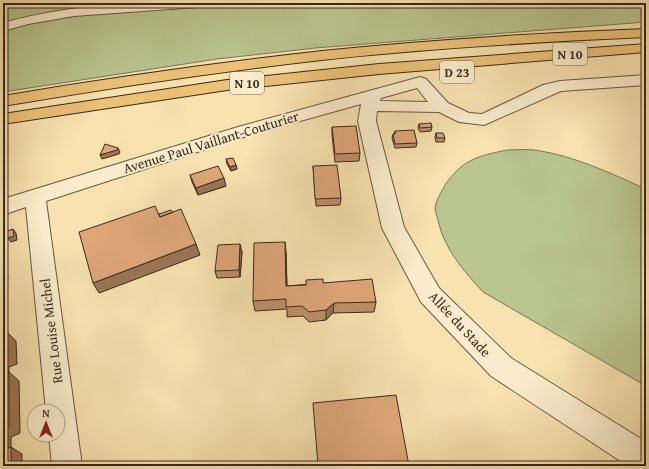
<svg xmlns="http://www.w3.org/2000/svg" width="649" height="469" font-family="'Gentium Book Plus',serif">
  <rect width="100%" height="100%" fill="#f7e2b0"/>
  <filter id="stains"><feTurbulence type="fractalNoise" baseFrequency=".005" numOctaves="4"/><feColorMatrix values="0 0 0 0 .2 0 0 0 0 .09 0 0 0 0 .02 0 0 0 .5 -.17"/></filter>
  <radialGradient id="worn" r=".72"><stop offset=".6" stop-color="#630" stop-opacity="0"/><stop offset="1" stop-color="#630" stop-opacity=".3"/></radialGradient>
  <!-- green -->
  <path fill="#b9c48e" stroke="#7a7656" d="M3,3H646V22L315,48L217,59L3,92Z
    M507,150C516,150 526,149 535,150C575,156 610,173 646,189V386L483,292C464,271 444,249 438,220C437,216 435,211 435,208C436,200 442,191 445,185C463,159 478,156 507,150Z"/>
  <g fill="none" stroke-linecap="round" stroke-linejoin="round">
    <defs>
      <path id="minor" d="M130,3H205L203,6L198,7L74,16L28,24L3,31V23C45,11 87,6 130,3Z
        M646,75V85L561,91L484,125L459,122L439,112L377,111L376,121L404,227L439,288L511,358L646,442V466H628L491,376L421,302L382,228L358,121L361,104L250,135L46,201L82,466H52L49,435H58V411H46L26,207L3,215V199L238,127L420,77L426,79L448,103L469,113L482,114L543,85L560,81ZM417,88L428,102L380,101L381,98Z"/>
      <path id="major" d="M646,29V37C538,42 429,48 322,60C215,72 109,88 3,106V96C109,78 215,63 322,51C430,40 538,33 646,29Z
        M646,44V52L379,74L227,90L3,124V114L227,80L379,64Z"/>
    </defs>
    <!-- minor casing -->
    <use href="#minor" stroke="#695643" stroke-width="2"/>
    <!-- major casing -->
    <use href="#major" stroke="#3a281f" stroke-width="2"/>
    <!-- path -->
    <path stroke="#3a281f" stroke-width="1.5" stroke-dasharray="0.5 1.5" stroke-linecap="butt" d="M443,81L455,80"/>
    <!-- minor -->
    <use href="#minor" fill="#faeccc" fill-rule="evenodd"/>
    <!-- major -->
    <use href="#major" fill="#ecc178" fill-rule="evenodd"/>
  </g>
  <!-- wall -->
  <path fill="#bf9069" stroke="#3a281f" d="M419,124L432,127L431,131L420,132L418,128Z
    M332,127L360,153L359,161L335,162L332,135Z
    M395,131L417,143L416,147L395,148L392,138L393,134H394Z
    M436,133L445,138L444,142H436L435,137Z
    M226,159L236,165L237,169L231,171L227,164Z
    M313,166L341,198L340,205L316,206Z
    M190,175L226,186L198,195L192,182Z
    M242,252L240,277L217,278L215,271Z
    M286,252L287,286L323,283L376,302L374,312L333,313L326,320L309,322L303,316L287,317V309L255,311L253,301Z"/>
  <!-- shaded-wall -->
  <path fill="#9b7555" stroke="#3a281f" d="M118,148L120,152L119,154L102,159L100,155Z
    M236,165L237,169L231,171L230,167Z
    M224,178L226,186L198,195L196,188Z
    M13,229L16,233L17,240L11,242L8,238Z
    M285,242L286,252L287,296L286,286Z
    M196,244L200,255L99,293L93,283Z
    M240,244L242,252L240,277L239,270Z
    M3,258L6,262L8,278L3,280Z
    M334,303L333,313L326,320V310Z
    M7,332L16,341L17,364L9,367V372L19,381L20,433L11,437V447L22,454V466H11L3,453V357Z"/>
  <!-- building -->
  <path fill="#dea77a" stroke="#3a281f" d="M431,123L432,127L420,128L419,124Z
    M356,126L360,153L335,154L332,127Z
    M414,130L417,143L395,144L393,134H395V131Z
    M436,133H443L445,138H437Z
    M105,144L118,148L117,150L100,155Z
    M233,158L236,165L230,167L226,159Z
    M337,165L341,198L315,199L313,166Z
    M218,166L224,178L196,188L190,175Z
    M155,206L160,217L181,209L196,244L93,283L79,232Z
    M171,210L173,212L160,217L159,214Z
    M13,229L14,236L8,238L7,231Z
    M285,242L286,286L306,285V280L323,279V283L372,279L376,302L334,303L326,310L309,312L302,306L286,307V299L253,301L254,243Z
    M240,244L239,270L215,271L218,245Z
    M7,332V355L3,357V333Z
    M9,372V426L3,428V374Z
    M396,395L409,466H318L313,403Z
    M11,447V466H3V450Z
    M543,464L544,466H524Z"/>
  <g text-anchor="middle" stroke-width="4" stroke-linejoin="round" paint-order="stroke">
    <!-- shield labels -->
    <g fill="#faeccc" stroke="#746353" stroke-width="1">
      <rect x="553" y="43" width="34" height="22" rx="3"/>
      <rect x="440" y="61" width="34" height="22" rx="3"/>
      <rect x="230" y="72" width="34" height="22" rx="3"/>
    </g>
    <g font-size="13" font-weight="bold" fill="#3a281f">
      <text x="570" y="59">N 10</text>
      <text x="457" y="77">D 23</text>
      <text x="247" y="88">N 10</text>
    </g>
    <!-- street labels -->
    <g font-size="14" fill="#3a281f" stroke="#faeccc">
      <text transform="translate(211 142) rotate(-17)" y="5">Avenue Paul Vaillant-Couturier</text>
      <text transform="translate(460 324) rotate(47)" y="5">Allée du Stade</text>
      <text transform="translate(51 331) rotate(-97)" y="5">Rue Louise Michel</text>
    </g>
  </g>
  <!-- margin -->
  <rect width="649" height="469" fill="none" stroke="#f7e2b0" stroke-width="16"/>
  <rect x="4" y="4" width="641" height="461" fill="none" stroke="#3a281f" stroke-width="2"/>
  <rect x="8" y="8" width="633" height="453" fill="none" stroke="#3a281f"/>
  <!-- north arrow -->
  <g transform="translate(46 423)"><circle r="19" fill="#faeccc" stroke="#ad9e87"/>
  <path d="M0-3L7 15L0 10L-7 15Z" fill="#8f2418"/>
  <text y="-6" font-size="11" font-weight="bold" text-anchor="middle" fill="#3a281f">N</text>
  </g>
  <rect width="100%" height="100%" filter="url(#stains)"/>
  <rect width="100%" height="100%" fill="url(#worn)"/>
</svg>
